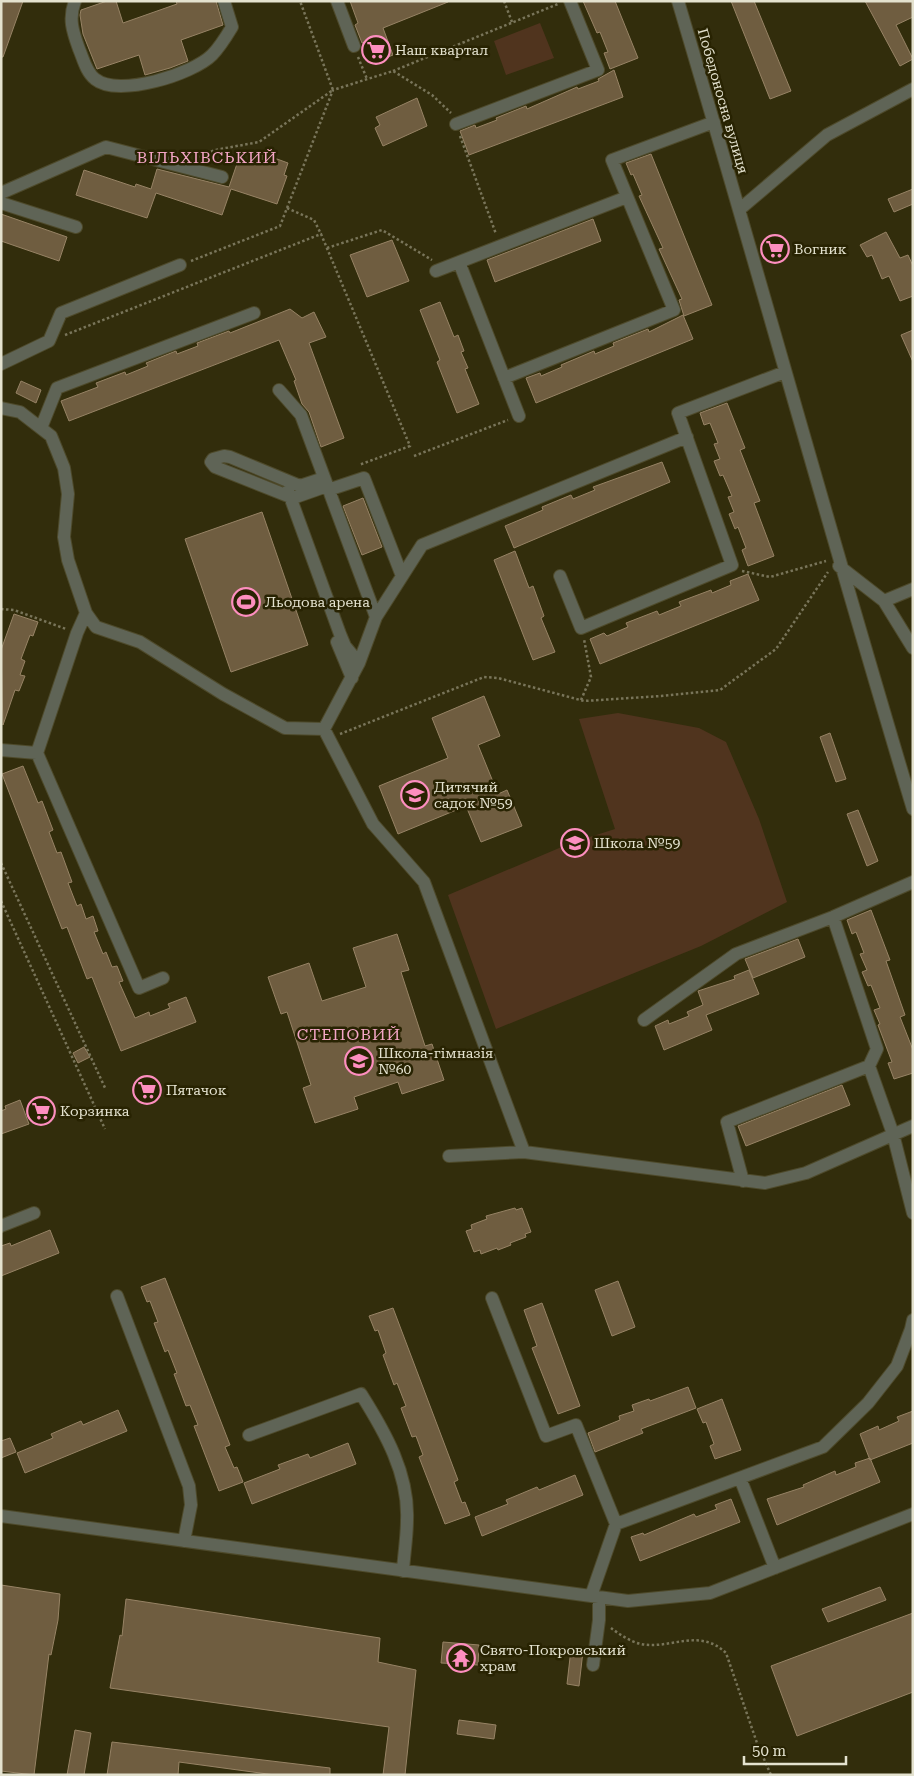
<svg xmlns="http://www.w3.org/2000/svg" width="914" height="1776" font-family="'Roboto Serif',serif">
  <rect width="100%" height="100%" fill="#322d0c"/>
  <!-- green -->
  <path fill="#50341e" d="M540,23L554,58L506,75L494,41Z
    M618,713L699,728L726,742L759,819L787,902L701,946L496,1029L448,895L571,843L615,829L579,719Z"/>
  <!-- building -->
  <path fill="#6f5d40" stroke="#978365" d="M1,1H23L3,57H1Z
    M107,1H116L123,23L177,4L176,1H216L223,25L181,40L188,61L170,68L145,75L139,55L97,69L83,34L80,15L81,10Z
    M350,1H448V2L383,28L393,55L373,63L365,42L362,43L355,25L358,23Z
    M583,1H615L638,58L610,69L604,53L608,52L600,32L597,33Z
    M731,1H754L791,91L770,99Z
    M865,1H913V17L896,25L913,59L900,66Z
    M614,70L623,97L469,155L460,131L475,125L476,128L497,120L496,118L526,106L527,109L577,87L578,89L599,81L598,79Z
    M417,98L427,126L383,146L375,128L380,125L376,117Z
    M255,151L288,163L284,175L287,176L277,204L231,189L222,215L156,193L147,218L76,195L84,170L135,187L136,184L151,189L157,169L229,187L239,158L251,162Z
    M651,154L712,305L684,316L679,300L682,299L659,249L663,248L639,196L642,195L633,174L631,175L626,163Z
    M913,189V204L894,212L888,199Z
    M1,214L67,237L59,261L1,241Z
    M593,219L601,241L495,282L487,260Z
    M886,232L900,258L908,255L913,266V296L900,301L889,276L882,279L872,255L867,257L860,245Z
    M392,240L409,281L367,297L350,255Z
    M440,302L454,337L458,335L464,351L461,352L468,368L465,369L479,404L457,413L437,362L440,360L420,310Z
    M290,309L302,318L314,312L326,337L309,343L344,438L321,447L309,412L302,404L294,381L296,380L279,340L69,421L61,401L98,387L96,383L125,372L126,375L148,366L146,363L176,351L177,354L198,346L197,343L229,331L230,333Z
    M683,315L693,339L536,403L526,378L540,373L541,376L562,367L561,365L594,351L595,354L614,346L613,343L648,329L649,332Z
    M913,330V362L901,335Z
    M21,381L41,390L36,403L16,393Z
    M727,403L745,448L740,450L760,501L754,503L774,556L748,566L742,550L746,548L738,527L735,529L729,514L734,512L728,497L732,496L723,475L720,476L714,461L720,459L714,444L718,443L710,423L704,425L700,413Z
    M662,462L670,482L514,548L505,526L543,510L542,507L571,495L573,499L595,490L593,487Z
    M363,498L382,547L362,555L343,506Z
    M262,512L308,645L231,672L185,539Z
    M515,551L529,588L533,586L544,616L541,618L555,652L533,660L494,560Z
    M748,574L759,600L600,664L590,639L604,633L607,636L628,627L626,623L657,611L659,615L681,606L679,602L711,590L712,593L731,585L730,581Z
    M14,614L38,622L33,636L30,635L21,659L25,661L20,675L25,676L19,691L15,690L3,725L1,650Z
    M484,696L500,736L478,745L498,794L507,790L522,826L481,842L466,806L398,834L379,786L448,758L432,718Z
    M830,733L846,779L836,782L820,737Z
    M23,766L38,803L42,801L53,830L49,832L57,853L61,852L72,882L68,883L77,906L81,904L86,919L93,916L98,931L94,932L103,954L106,952L112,967L117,966L123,981L119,982L135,1018L149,1012L150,1016L170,1008L168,1004L186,997L196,1022L121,1051L92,977L87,979L67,927L62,929L2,774Z
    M858,810L878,861L867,866L847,814Z
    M871,910L890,960L886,961L905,1015L900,1017L913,1050V1073L894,1079L888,1063L892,1062L878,1025L880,1024L874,1010L880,1008L871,985L868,986L862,972L867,970L860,954L864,953L856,932L852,934L847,920Z
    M397,934L409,970L401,972L425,1046L432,1044L444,1080L402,1094L398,1082L354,1097L358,1109L315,1123L303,1088L311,1085L287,1012L281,1014L268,977L309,963L322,1001L366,987L353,948Z
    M798,939L805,957L753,978L745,959Z
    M749,970L759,994L706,1015L712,1030L664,1050L655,1026L668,1020L669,1024L689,1016L687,1012L703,1005L698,991L735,979L734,976Z
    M84,1047L90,1057L78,1063L73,1053Z
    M842,1085L850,1105L746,1146L738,1126Z
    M20,1100L29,1124L1,1134V1111L6,1109L5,1106Z
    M515,1208L516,1210L522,1208L531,1232L525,1234L526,1237L510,1243L511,1245L498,1250L497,1248L481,1254L480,1250L474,1252L466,1231L472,1229L471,1225L487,1219L486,1216Z
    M50,1230L59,1253L1,1276V1246L10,1243L11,1246Z
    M165,1278L230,1445L225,1447L234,1468L237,1467L243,1482L219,1491L194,1426L198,1425L190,1405L186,1406L174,1374L177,1373L168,1350L165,1352L154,1323L158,1322L150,1301L147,1302L141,1287Z
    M618,1281L635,1327L612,1336L595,1290Z
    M542,1303L580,1406L558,1414L532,1348L537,1346L524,1310Z
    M393,1308L458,1480L454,1482L462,1503L465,1502L470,1515L445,1524L419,1457L423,1455L416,1436L412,1437L401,1408L406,1406L397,1383L394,1385L383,1355L386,1353L378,1330L375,1331L369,1316Z
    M688,1387L696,1408L641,1429L643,1433L595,1452L588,1433L620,1420L619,1416L634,1411L632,1405L649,1399L650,1401Z
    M722,1399L741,1450L715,1459L710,1446L714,1444L706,1422L703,1423L697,1409Z
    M118,1410L127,1431L25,1473L17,1453L53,1438L51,1434L81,1421L83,1425Z
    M913,1411V1443L870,1460L860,1434L878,1426L879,1430L899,1421L897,1417Z
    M10,1438L16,1452L1,1458V1441Z
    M348,1443L356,1464L252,1504L244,1483L280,1469L278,1465L308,1454L310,1458Z
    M870,1458L880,1482L777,1525L767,1499L804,1487L803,1485L835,1471L836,1475L856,1467L855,1463Z
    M575,1475L583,1495L482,1536L475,1517L508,1504L506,1500L537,1487L539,1490Z
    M731,1499L740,1522L640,1561L631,1537L643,1533L644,1535L694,1514L696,1517L717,1509L715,1505Z
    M1,1585L60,1594L58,1620L51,1655L49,1654L34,1775L1,1771Z
    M880,1587L886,1600L828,1622L822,1609Z
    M126,1599L380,1638L378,1662L416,1670L405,1775H383L389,1727L110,1688L120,1635L122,1636Z
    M913,1613V1692L797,1736L771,1666Z
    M443,1642L479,1645L478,1665L441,1663Z
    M571,1649L583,1651L579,1686L567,1684Z
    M459,1720L496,1725L494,1739L457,1734Z
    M75,1730L91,1733L84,1775H67Z
    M112,1742L330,1768V1775H275L179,1762L178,1775H107Z"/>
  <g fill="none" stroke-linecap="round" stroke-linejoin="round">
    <defs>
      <path id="minor" d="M75,1C68,19 73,32 79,49C83,58 86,72 95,79C118,98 193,74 212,55C220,47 226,37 232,27L224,1
        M337,1L354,46
        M678,1C758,270 832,540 913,809
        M456,124L598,70L570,1
        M1,193L106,147L222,177
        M1,203L76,227
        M740,209L827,135L913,89
        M459,262L519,416
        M436,271L627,197
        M1,364L49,341L61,313L180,265
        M504,378L674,310L612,160L714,122
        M1,408L20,412L51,436L64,468L68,494L64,537L68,560L86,613L96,627L140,642L223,694L285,728L324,729L359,663L376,617L301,415L279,390
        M41,428L57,388L254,313
        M324,478L300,486L230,457L224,456L213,459L211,462L215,467L293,498L327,486
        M328,490L364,478L402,576
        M288,491L340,634L345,646L359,663
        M839,566L884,601L913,648
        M560,576L581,628L732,565L678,413L785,372
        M884,601L913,589
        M86,613L77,633L37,753L139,988L163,978
        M376,617L422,545L687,437
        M337,642L352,678
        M324,729L373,824L424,882L524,1152L449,1156
        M1,750L37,753
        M833,917L877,1049L869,1066L893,1134L913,1213
        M644,1020L736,954L833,917L913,882
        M524,1152L765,1183L806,1173L913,1126
        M743,1181L727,1122L869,1066
        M1,1226L34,1213
        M117,1296L189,1486L191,1505L184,1541
        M492,1298L546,1436L576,1425L616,1524L591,1596
        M249,1435L361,1394C385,1432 409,1474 407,1520C407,1537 404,1554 403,1571
        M740,1478L775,1568
        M1,1516L628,1601L710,1593L913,1514
        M616,1524L823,1447L868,1403L897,1366L911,1329L913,1320
        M593,1665L599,1620V1597"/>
    </defs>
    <!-- minor casing -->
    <use href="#minor" stroke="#4e4a2b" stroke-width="14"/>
    <!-- path -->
    <path stroke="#79755a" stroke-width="2.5" stroke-dasharray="2.5 2.5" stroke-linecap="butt" d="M504,1L512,22
      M358,57L367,79
      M393,71L558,4
      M460,136L496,234
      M197,157L215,150L259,142L333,90L300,1
      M287,208L314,220L321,234
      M327,248L382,230L432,260
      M191,261L280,226L333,90L393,71L432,95L451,113
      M65,335L321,234L410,446L359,465
      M414,456L508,420
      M742,571L770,577L826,561
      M1,609L14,610L66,629
      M581,700L591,677L584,639
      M340,734L484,677L498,678L584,701L661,696L720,690L776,649L828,572
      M1,863L106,1090
      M1,901L105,1129
      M611,1628C619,1634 631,1642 641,1644C670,1650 699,1627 726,1653L757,1743L771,1775"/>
    <!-- minor -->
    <use href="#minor" stroke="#5f6456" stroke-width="12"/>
  </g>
  <!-- icons -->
  <defs>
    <symbol id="supermarket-ring" viewBox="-11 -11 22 22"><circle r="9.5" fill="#282302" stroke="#fd8ebf" stroke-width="1.5"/><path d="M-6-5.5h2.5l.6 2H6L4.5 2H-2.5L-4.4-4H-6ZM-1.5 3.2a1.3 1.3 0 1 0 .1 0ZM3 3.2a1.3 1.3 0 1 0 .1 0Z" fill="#fd8ebf"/></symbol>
    <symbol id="stadium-ring" viewBox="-11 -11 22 22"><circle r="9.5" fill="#282302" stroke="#fd8ebf" stroke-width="1.5"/><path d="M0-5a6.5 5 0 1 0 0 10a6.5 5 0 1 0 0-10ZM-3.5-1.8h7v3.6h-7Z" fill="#fd8ebf"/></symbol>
    <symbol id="school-ring" viewBox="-11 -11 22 22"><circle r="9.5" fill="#282302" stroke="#fd8ebf" stroke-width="1.5"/><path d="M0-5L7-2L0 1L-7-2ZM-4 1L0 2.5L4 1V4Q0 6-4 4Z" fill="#fd8ebf"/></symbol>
    <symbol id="temple-ring" viewBox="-11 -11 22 22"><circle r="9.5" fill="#282302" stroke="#fd8ebf" stroke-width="1.5"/><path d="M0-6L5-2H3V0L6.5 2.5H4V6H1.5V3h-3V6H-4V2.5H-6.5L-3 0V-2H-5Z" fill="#fd8ebf"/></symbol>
  </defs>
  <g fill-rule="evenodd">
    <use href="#supermarket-ring" x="360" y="34" width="32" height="32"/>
    <use href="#supermarket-ring" x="759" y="233" width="32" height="32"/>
    <use href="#stadium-ring" x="230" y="586" width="32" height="32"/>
    <use href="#school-ring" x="399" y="779" width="32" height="32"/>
    <use href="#school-ring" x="559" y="827" width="32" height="32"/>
    <use href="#school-ring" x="343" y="1045" width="32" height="32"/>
    <use href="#supermarket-ring" x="131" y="1074" width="32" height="32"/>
    <use href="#supermarket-ring" x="25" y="1095" width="32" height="32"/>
    <use href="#temple-ring" x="445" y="1642" width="32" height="32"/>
  </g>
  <g text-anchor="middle" stroke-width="5" stroke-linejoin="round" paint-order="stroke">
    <!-- poi labels -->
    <g font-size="14" fill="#e4e2cf" stroke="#282302" text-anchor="start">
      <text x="395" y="55">Наш квартал</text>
      <text x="794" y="254">Вогник</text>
      <text x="265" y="607">Льодова арена</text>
      <text x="434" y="792">Дитячий<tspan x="434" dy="16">садок №59</tspan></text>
      <text x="594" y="848">Школа №59</text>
      <text x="378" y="1058">Школа-гімназія<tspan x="378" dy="16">№60</tspan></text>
      <text x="166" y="1095">Пятачок</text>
      <text x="60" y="1116">Корзинка</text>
      <text x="480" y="1655">Свято-Покровський<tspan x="480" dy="16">храм</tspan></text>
    </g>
    <!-- street labels -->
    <g font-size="14" fill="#e4e2cf" stroke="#282302">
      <text transform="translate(723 101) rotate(74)" y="5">Победоносна вулиця</text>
    </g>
    <!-- quarter labels -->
    <g font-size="16" letter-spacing="1" fill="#f4a6c6" stroke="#282302">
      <text x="207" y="163">ВІЛЬХІВСЬКИЙ</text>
      <text x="349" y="1040">СТЕПОВИЙ</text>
    </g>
  </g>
  <!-- border -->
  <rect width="914" height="1776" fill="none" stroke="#e4e2cf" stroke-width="5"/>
  <!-- scale -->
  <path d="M744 1756v8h102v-8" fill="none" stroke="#e4e2cf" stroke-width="2.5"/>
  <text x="752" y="1756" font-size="15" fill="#e4e2cf" stroke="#282302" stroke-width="4" paint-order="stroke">50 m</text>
</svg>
